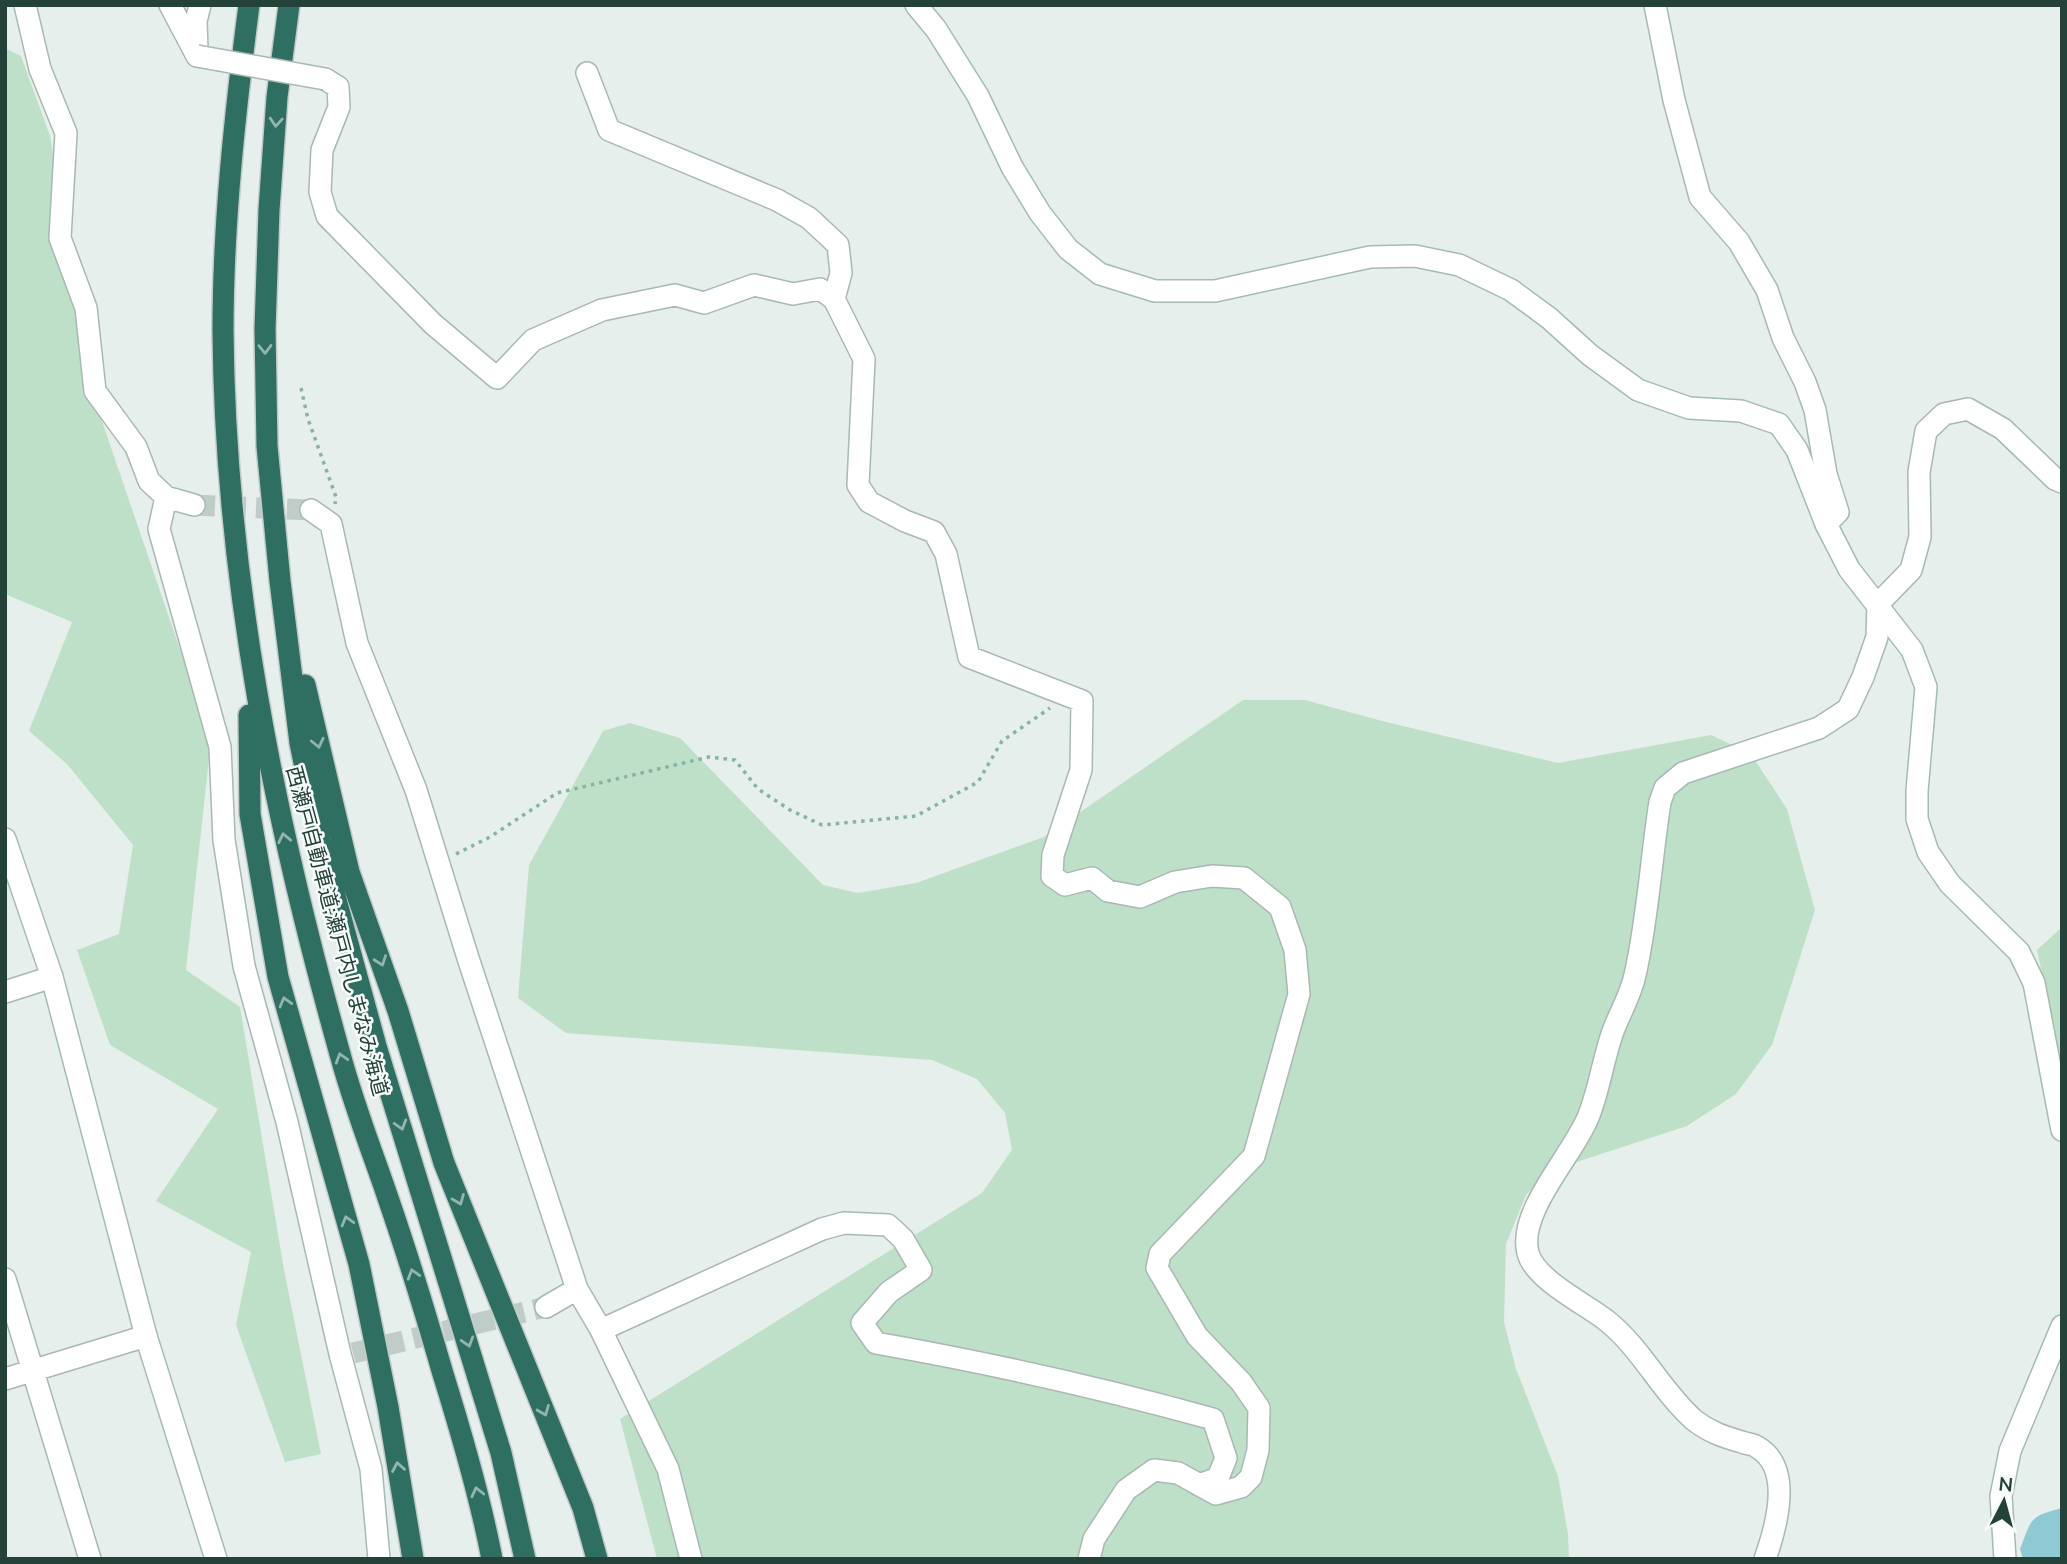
<svg xmlns="http://www.w3.org/2000/svg" width="2067" height="1564" font-family="Mulish,'Noto Sans JP',sans-serif">
  <rect width="100%" height="100%" fill="#e6efeb"/>
  <!-- green -->
  <path fill="#bfe0c8" d="M5,48L21,56L50,136L92,392L211,740L186,970L240,1007L284,1270L321,1454L285,1462L236,1325L251,1252L156,1201L218,1109L110,1045L77,950L119,934L133,845L67,764L29,731L72,622L5,594Z
    M1243,700H1305L1386,722L1558,763L1711,735L1751,754L1787,809L1815,910L1772,1045L1736,1094L1687,1126L1549,1171L1526,1195L1506,1244L1504,1322L1516,1369L1558,1476L1568,1534L1569,1559H657L620,1419L982,1193L1012,1150L1005,1113L977,1079L932,1060L566,1033L518,998L529,865L603,731L630,723L680,738L823,885L858,893L916,883L1044,837Z
    M2062,927V1054L2058,1051L2037,950Z"/>
  <!-- water -->
  <path fill="#8ec9d4" d="M2062,1508V1559H2023L2020,1549C2032,1519 2028,1517 2062,1508Z"/>
  <g fill="none" stroke-linecap="round" stroke-linejoin="round">
    <!-- street-tunnel -->
    <path stroke="#bfccc8" stroke-width="21" stroke-dasharray="21 10" stroke-linecap="butt" d="M194,505L311,510
      M353,1353L546,1307"/>
    <defs>
      <path id="street" d="M25,5L40,69L66,133L60,238L86,308L95,391L136,447L149,481L166,497L194,505
        M170,5L197,56
        M1655,5L1674,100L1700,197L1739,242L1767,290L1783,338L1805,382L1815,410L1826,474L1838,512L1826,524
        M197,50L196,21L200,5
        M587,73L609,130L777,200L809,218L838,245L841,273L834,299L864,359L858,485L869,502L905,521L934,532L946,554L969,657L1082,701L1081,770L1053,855L1052,876L1065,885L1092,878L1108,891L1140,897L1175,882L1212,876L1244,878L1280,907L1295,950L1299,994L1254,1156L1160,1254L1157,1268L1197,1336L1241,1382L1259,1408L1258,1450L1251,1477L1241,1487L1216,1494L1178,1473L1154,1470L1126,1490L1094,1539L1089,1559
        M325,79L338,87L339,107L322,150L320,192L327,216L433,324L497,378L533,340L602,310L675,295L704,303L754,285L793,294L820,289L834,299
        M166,497L159,529L220,747L224,840L244,966L287,1122L340,1354L371,1469L379,1559
        M311,510L331,524L357,643L416,790L468,958L577,1289L601,1330L668,1469L691,1559
        M5,992L52,977
        M5,1279L90,1559
        M546,1307L577,1289
        M601,1330L822,1229L844,1223L888,1225L903,1239L921,1270L889,1292L862,1323L876,1343C989,1363 1102,1388 1213,1419L1226,1458L1218,1478L1199,1485
        M5,1379L146,1336
        M1765,1559C1776,1528 1794,1468 1757,1447C1753,1444 1746,1444 1742,1442C1724,1437 1709,1432 1694,1420C1661,1391 1642,1349 1607,1321C1586,1304 1535,1280 1528,1253C1517,1211 1575,1153 1589,1115C1599,1089 1603,1061 1612,1034C1619,1014 1631,995 1635,975C1648,918 1651,859 1660,802L1665,788L1683,773L1819,728L1848,709L1863,677L1877,637L1878,604L1911,570L1920,537L1919,472L1926,431L1944,414L1968,409L2003,429L2055,479L2062,482"/>
      <path id="secondary" d="M916,5L936,29L978,96L1012,167L1040,213L1068,249L1100,274L1155,291H1215L1370,257L1415,256L1459,265L1511,290L1549,318L1590,355L1638,390L1689,408L1741,411L1779,424L1797,450L1826,524L1849,569L1912,650L1926,687L1917,791V819L1928,852L1950,884L2019,952L2034,983L2062,1130
        M5,839L52,977L146,1336L216,1559
        M2005,1559L2001,1496L2010,1451L2062,1326"/>
      <path id="highway" d="M249,5C235,113 223,222 223,331C225,578 274,818 340,1054C353,1103 372,1151 388,1198C408,1256 426,1315 443,1374C462,1435 480,1496 492,1559
        M289,5L277,97L269,210L265,329L267,446L280,581L300,743L320,841L376,1046L501,1453L525,1559
        M305,685L349,872L398,1011L444,1163L583,1508L597,1559
        M249,715L250,814L278,977L359,1264L388,1407L413,1559"/>
    </defs>
    <!-- street casing -->
    <use href="#street" stroke="#a8b8b2" stroke-width="24"/>
    <!-- secondary casing -->
    <use href="#secondary" stroke="#a4bbb3" stroke-width="24"/>
    <!-- highway casing -->
    <use href="#highway" stroke="#c2cac8" stroke-width="24"/>
    <!-- path -->
    <path stroke="#86b3a5" stroke-width="3.5" stroke-dasharray="3.5 5" stroke-linecap="butt" d="M301,388L308,419L336,497L335,504
      M456,854L490,837L557,793L709,757L735,760L758,789L790,810L822,825L916,816L978,782L1002,741L1050,708"/>
    <!-- street -->
    <use href="#street" stroke="#fff" stroke-width="21"/>
    <!-- secondary -->
    <use href="#secondary" stroke="#fff" stroke-width="21"/>
    <!-- highway -->
    <use href="#highway" stroke="#2f6f62" stroke-width="21"/>
    <defs>
      <path id="street-bridge" d="M197,56L325,79"/>
    </defs>
    <!-- street-bridge casing -->
    <use href="#street-bridge" stroke="#a8b8b2" stroke-width="24" stroke-linecap="butt"/>
    <!-- street-bridge -->
    <use href="#street-bridge" stroke="#fff" stroke-width="21"/>
  </g>
  <!-- one-way arrows -->
  <defs><path id="oneway-chevron" d="M-2-3.5L2.5 0L-2 3.5" fill="none" stroke-width="1.6" stroke-linecap="round" stroke-linejoin="round" transform="scale(1.75)"/></defs>
  <g stroke="#93b5ae">
    <use href="#oneway-chevron" transform="translate(276 122) rotate(94)"/>
    <use href="#oneway-chevron" transform="translate(265 349) rotate(89)"/>
    <use href="#oneway-chevron" transform="translate(318 743) rotate(77)"/>
    <use href="#oneway-chevron" transform="translate(284 838) rotate(-102)"/>
    <use href="#oneway-chevron" transform="translate(381 961) rotate(70)"/>
    <use href="#oneway-chevron" transform="translate(285 1002) rotate(-106)"/>
    <use href="#oneway-chevron" transform="translate(341 1058) rotate(-107)"/>
    <use href="#oneway-chevron" transform="translate(401 1125) rotate(73)"/>
    <use href="#oneway-chevron" transform="translate(459 1200) rotate(68)"/>
    <use href="#oneway-chevron" transform="translate(347 1221) rotate(-106)"/>
    <use href="#oneway-chevron" transform="translate(413 1274) rotate(-107)"/>
    <use href="#oneway-chevron" transform="translate(468 1342) rotate(73)"/>
    <use href="#oneway-chevron" transform="translate(544 1411) rotate(68)"/>
    <use href="#oneway-chevron" transform="translate(398 1467) rotate(-100)"/>
    <use href="#oneway-chevron" transform="translate(477 1492) rotate(-103)"/>
  </g>
  <g text-anchor="middle" stroke-width="5" stroke-linejoin="round" paint-order="stroke">
    <!-- street labels -->
    <g font-size="21" fill="#24423a" stroke="#f7fbf9">
      <text transform="translate(337 931) rotate(75)" y="7">西瀬戸自動車道;瀬戸内しまなみ海道</text>
    </g>
  </g>
  <!-- border -->
  <rect width="2067" height="1564" fill="none" stroke="#24423a" stroke-width="14"/>
  <!-- north arrow -->
  <g transform="translate(2004 1501) rotate(6)" stroke="#f7fbf9" stroke-width="5" paint-order="stroke">
  <path d="M0-5L12 26L0 18L-12 26Z" fill="#24423a"/>
  <text y="-10" font-size="19" font-weight="bold" text-anchor="middle" fill="#24423a">N</text>
  </g>
</svg>
